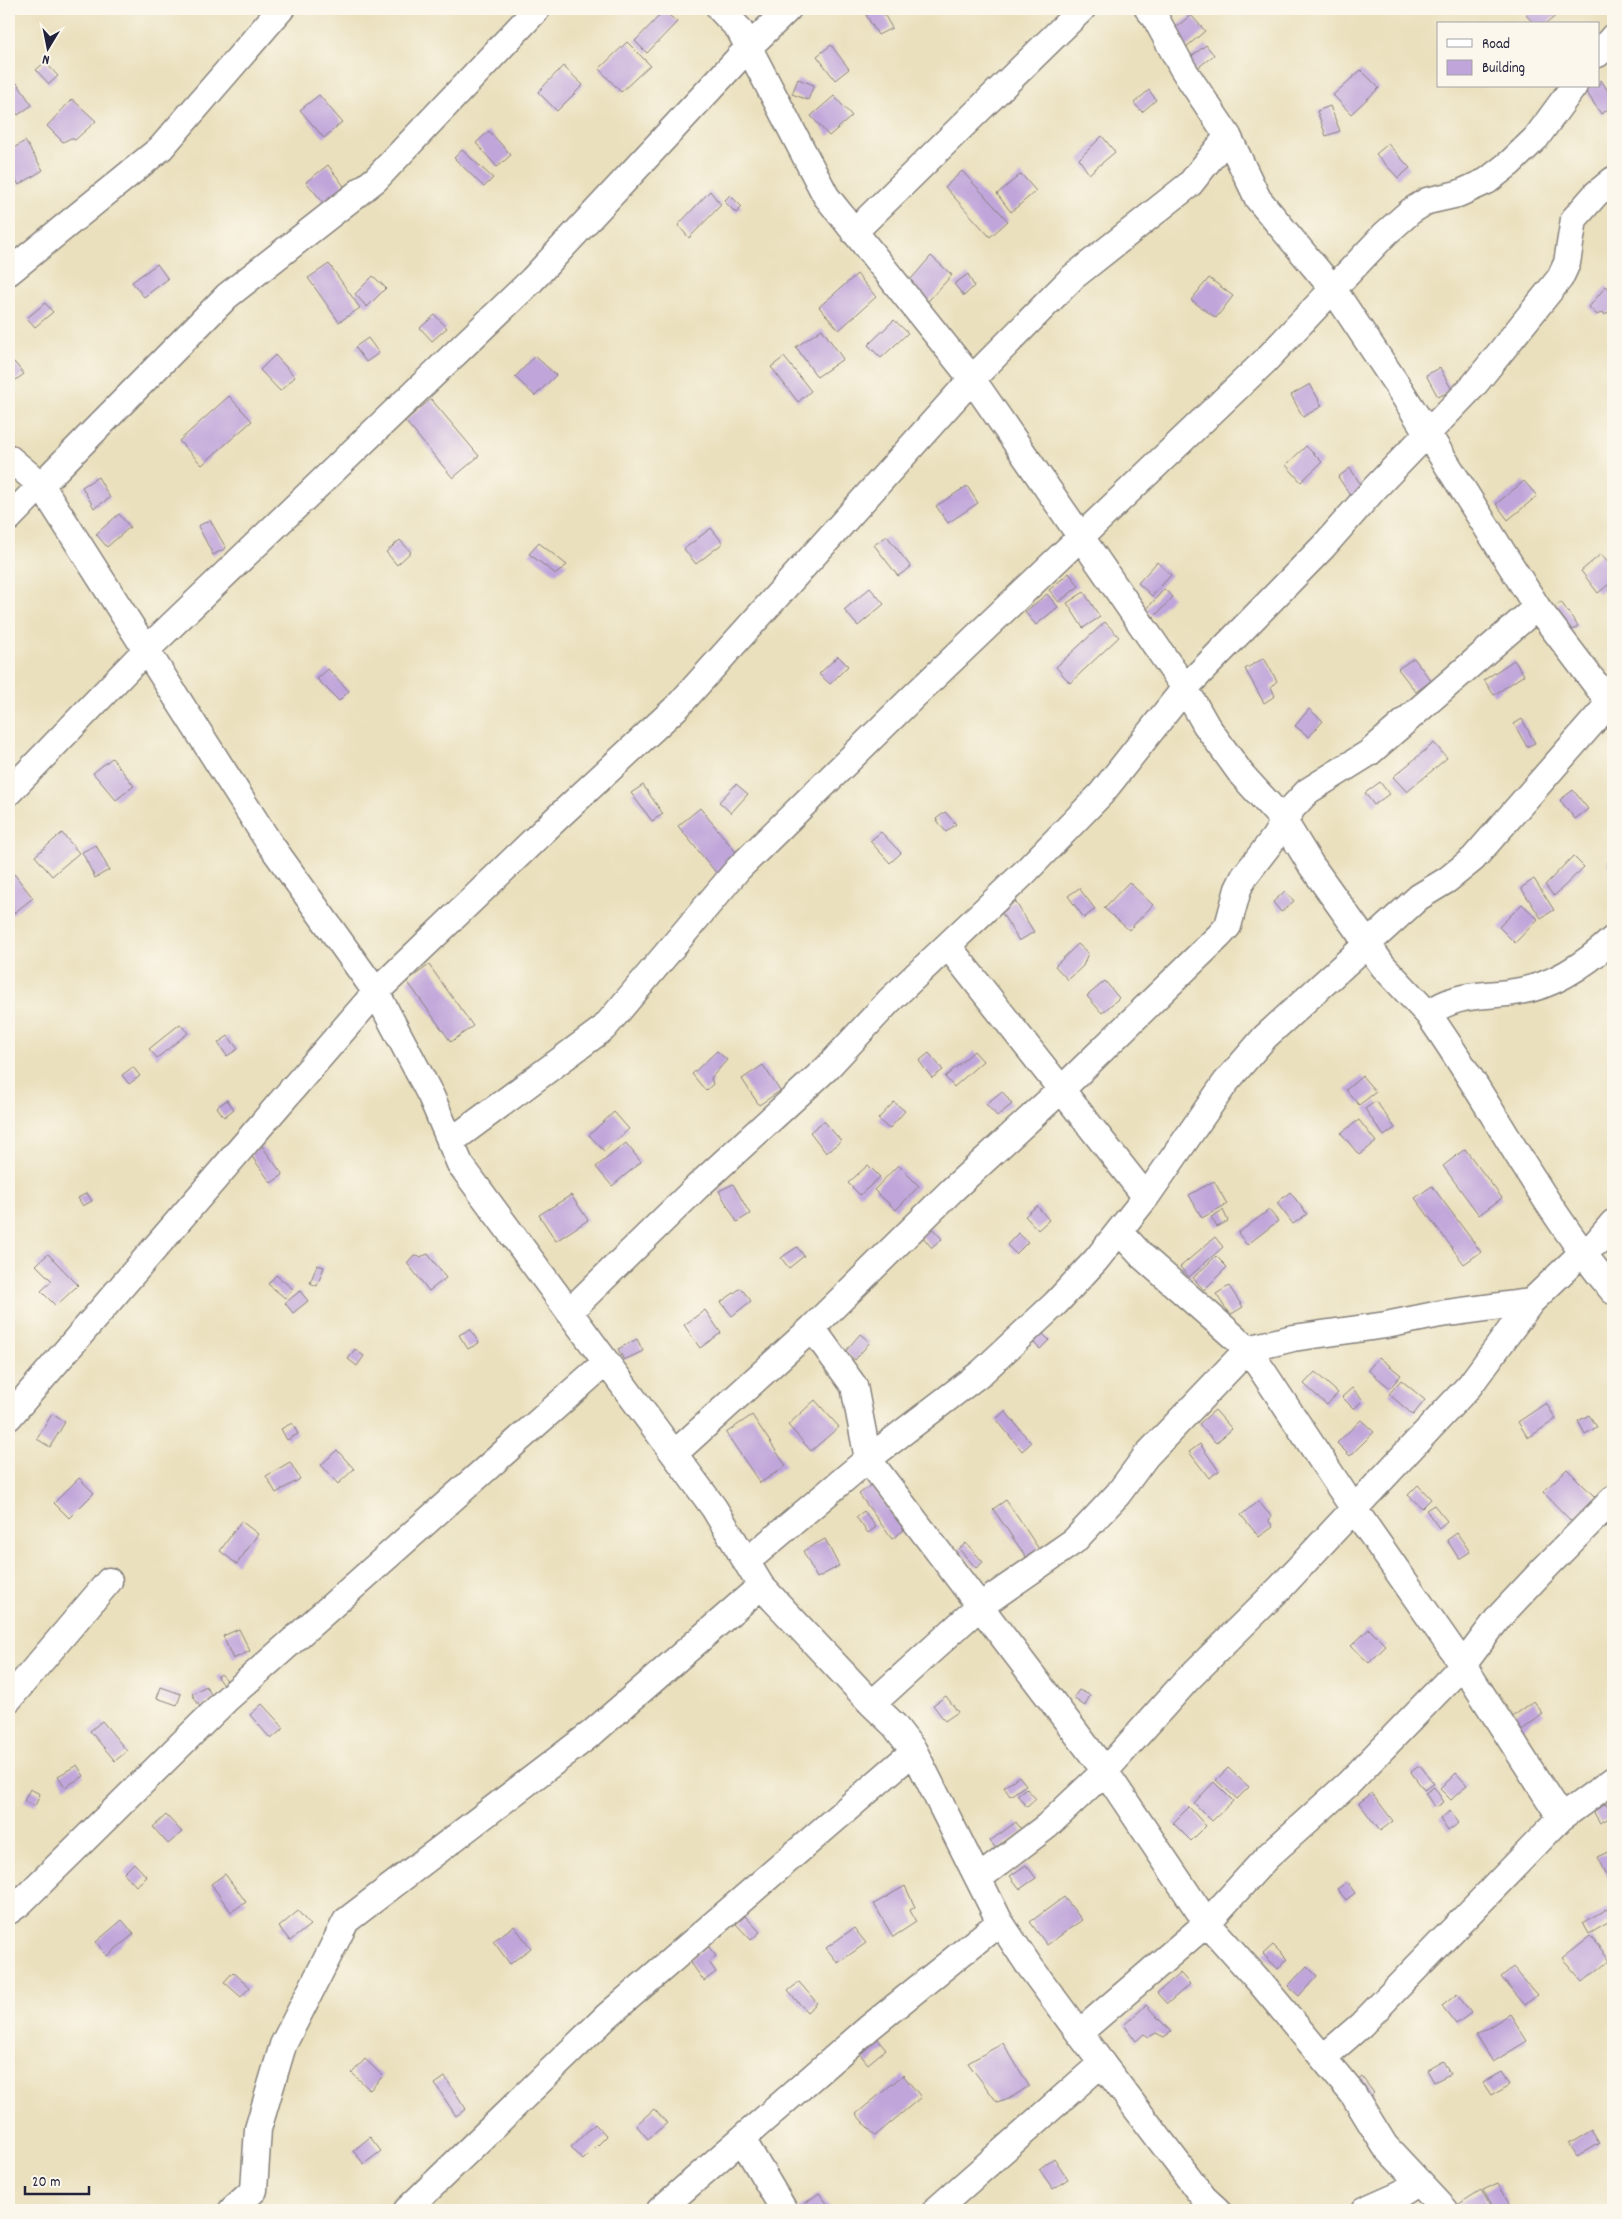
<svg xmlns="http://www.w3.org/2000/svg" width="1622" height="2219" font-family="Dekko,sans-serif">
  <rect width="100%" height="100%" fill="#fbf7ec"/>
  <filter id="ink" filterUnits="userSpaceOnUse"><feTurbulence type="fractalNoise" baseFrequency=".02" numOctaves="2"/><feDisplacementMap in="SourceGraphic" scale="10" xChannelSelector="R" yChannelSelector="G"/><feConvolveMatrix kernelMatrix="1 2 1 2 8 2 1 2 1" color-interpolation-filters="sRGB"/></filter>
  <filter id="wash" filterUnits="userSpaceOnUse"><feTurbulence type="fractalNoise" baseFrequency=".0096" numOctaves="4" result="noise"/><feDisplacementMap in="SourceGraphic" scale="20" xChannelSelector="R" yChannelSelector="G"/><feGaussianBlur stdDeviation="1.12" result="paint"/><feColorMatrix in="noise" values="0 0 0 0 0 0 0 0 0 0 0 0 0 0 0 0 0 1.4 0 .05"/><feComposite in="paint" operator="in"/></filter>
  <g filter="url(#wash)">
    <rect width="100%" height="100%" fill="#eae0bd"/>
    <g id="blocks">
      <!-- building -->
      <path fill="#c0a5da" d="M877,9H881L892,28L878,35L866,15Z
        M1533,9H1555L1559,13L1546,24H1534L1526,15Z
        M664,11L677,22L647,53L635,41Z
        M1191,15L1205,31L1178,54L1164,37Z
        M627,42L650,65L621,92L599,69Z
        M831,45L849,69L835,80L817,56Z
        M1206,45L1214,55L1195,70L1187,60Z
        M45,62L58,76L49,84L36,70Z
        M563,66L583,85L557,111L538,92Z
        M1361,70L1379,88L1351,114L1333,95Z
        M798,79L814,85L808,100L792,94Z
        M1601,80L1613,99V106L1601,114L1585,90L1591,86H1598Z
        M17,83L32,105L18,115L9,101V88Z
        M1149,90L1156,100L1142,112L1134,103Z
        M319,95L342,122L324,138L300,110Z
        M834,96L852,116L829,136L811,116Z
        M72,99L96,121L75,140L71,138L63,142L47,126Z
        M1330,106L1340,131L1326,136L1317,111Z
        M489,131L511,155L497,167L476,143Z
        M1102,136L1115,152L1089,174L1079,159Z
        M25,141L43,170L19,185L9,169V151Z
        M1388,144L1410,168L1398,178L1376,154Z
        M462,150L493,178L484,187L454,158Z
        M328,165L347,190L326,206L306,182Z
        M962,171L1008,221L990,237L945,187Z
        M1021,174L1036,191L1011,212L997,194Z
        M710,191L721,205L689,238L678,225Z
        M730,195L742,207L736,213L724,201Z
        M931,256L952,275L919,311L899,293Z
        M157,264L168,279L144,297L132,282Z
        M329,264L360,308L339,322L308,278Z
        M857,274L876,297L839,330L819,307Z
        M968,274L974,286L964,296L954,284Z
        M373,276L386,288L367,307L355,294Z
        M1209,278L1233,296L1216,318L1191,300Z
        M1606,286L1613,293V301L1611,304L1613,308L1605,315L1603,312L1597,315L1589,307Z
        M45,303L53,312L35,327L27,318Z
        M435,315L447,328L432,341L420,328Z
        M894,320L908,333L881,358L868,345Z
        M822,329L843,359L817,377L796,347Z
        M368,338L379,353L366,362L355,347Z
        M275,355L295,377L280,391L260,370Z
        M535,356L556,375L535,396L515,377Z
        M784,357L811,391L798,402L771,367Z
        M14,362L24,374L9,385V366Z
        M1440,368L1452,390L1438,397L1426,375Z
        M1310,384L1322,406L1303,417L1291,395Z
        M229,396L252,421L202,465L179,441Z
        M431,399L479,456L453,478L405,421Z
        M1306,446L1322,462L1301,482L1286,465Z
        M1350,468L1365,491L1353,499L1338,477Z
        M98,477L110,498L94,508L82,487Z
        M1524,481L1537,496L1508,520L1496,504Z
        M967,486L978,503L948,523L936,506Z
        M119,514L130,527L107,547L96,534Z
        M210,520L226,548L213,555L198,526Z
        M711,528L723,543L696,564L684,549Z
        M887,536L911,567L898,576L874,545Z
        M400,540L411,552L397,565L386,552Z
        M539,543L567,565L556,574L529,554Z
        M1601,554L1613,569V581L1598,593L1581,571Z
        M1157,562L1171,575L1152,596L1138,583Z
        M1069,573L1079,586L1059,602L1049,590Z
        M870,588L884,604L858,626L844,610Z
        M1164,589L1173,597L1154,617L1146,610Z
        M1084,592L1100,617L1083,628L1067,603Z
        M1047,594L1058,607L1036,625L1025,612Z
        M1561,602L1578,626L1561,638L1544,614Z
        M1105,622L1119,637L1070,683L1056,667Z
        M838,656L848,666L830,684L819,674Z
        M1264,658L1277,681L1271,687L1275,696L1264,703L1245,669Z
        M1414,658L1431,681L1416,692L1398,669Z
        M1514,660L1524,675L1494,695L1484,680Z
        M328,669L349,691L339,701L317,679Z
        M1309,709L1323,721L1309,737L1295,726Z
        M1522,719L1535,743L1527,747L1514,724Z
        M1434,743L1447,758L1407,792L1393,777Z
        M112,758L134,786L116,800L93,773Z
        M1380,782L1389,794L1374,805L1365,793Z
        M736,784L748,794L731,813L719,802Z
        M643,785L663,814L652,821L631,793Z
        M1573,790L1588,809L1575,819L1560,800Z
        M700,808L740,857L718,875L678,826Z
        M945,812L956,824L946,832L936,819Z
        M881,832L901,853L890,863L870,841Z
        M62,833L79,853L52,876L35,856Z
        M96,845L109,870L95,878L82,852Z
        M1573,856L1584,867L1554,896L1545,885Z
        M1613,859V871L1607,863Z
        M14,874L33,898L9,917V878Z
        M1534,879L1554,910L1541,918L1521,888Z
        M1129,882L1153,905L1129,930L1104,908Z
        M1079,888L1095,909L1084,918L1068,896Z
        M1285,891L1294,901L1281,912L1273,902Z
        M1015,901L1034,932L1019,941L1000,910Z
        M1522,904L1538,919L1515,943L1499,927Z
        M1078,944L1088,953L1083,966L1068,980L1055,966Z
        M429,965L473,1026L451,1042L407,981Z
        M1105,981L1119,998L1102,1013L1087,996Z
        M180,1024L188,1033L157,1058L149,1049Z
        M228,1036L238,1049L227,1056L218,1043Z
        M717,1051L727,1060L711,1078L713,1084L706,1091L692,1074Z
        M974,1051L983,1061L954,1087L945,1077Z
        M929,1053L943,1070L932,1078L919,1061Z
        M763,1065L780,1091L759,1105L742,1079Z
        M133,1067L140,1076L129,1084L122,1075Z
        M1362,1076L1376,1092L1359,1105L1346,1090Z
        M1002,1091L1012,1104L997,1116L986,1104Z
        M227,1100L234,1109L224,1117L217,1107Z
        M1376,1101L1395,1128L1384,1136L1365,1109Z
        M894,1102L905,1111L889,1129L878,1119Z
        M614,1112L629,1129L604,1151L589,1135Z
        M1359,1120L1376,1142L1359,1155L1341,1133Z
        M824,1121L841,1141L826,1153L810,1132Z
        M626,1143L641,1162L612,1186L596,1167Z
        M262,1146L283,1175L271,1183L250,1154Z
        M1465,1149L1502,1198L1479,1215L1443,1166Z
        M868,1165L880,1177L860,1195L848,1183Z
        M898,1165L919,1186L896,1210L874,1190Z
        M1214,1181L1227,1204L1202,1218L1189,1195Z
        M733,1184L750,1214L737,1222L719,1191Z
        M1432,1186L1481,1252L1464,1264L1415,1198Z
        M1290,1192L1307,1214L1293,1224L1277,1203Z
        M87,1193L92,1201L83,1206L78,1198Z
        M571,1195L588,1220L556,1241L539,1215Z
        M1037,1206L1049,1220L1038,1230L1025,1216Z
        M1223,1210L1228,1221L1217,1227L1211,1217Z
        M1269,1210L1278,1221L1247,1245L1238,1233Z
        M931,1227L942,1239L932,1248L921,1235Z
        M1018,1233L1028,1242L1016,1254L1007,1245Z
        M1215,1237L1223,1247L1189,1277L1180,1267Z
        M797,1247L804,1256L789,1268L781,1258Z
        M48,1254L78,1285L56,1306L41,1291L52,1281L36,1265Z
        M428,1254L446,1278L429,1291L407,1263L414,1255L420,1257Z
        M1216,1256L1227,1267L1204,1290L1193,1278Z
        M317,1265L324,1267L317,1286L310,1283Z
        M276,1275L293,1289L285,1298L268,1284Z
        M1229,1286L1243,1307L1230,1315L1216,1294Z
        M741,1288L751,1301L732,1316L721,1302Z
        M300,1291L308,1301L293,1313L285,1303Z
        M705,1310L721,1333L700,1348L684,1325Z
        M1037,1328L1049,1340L1040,1349L1028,1337Z
        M470,1329L479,1343L468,1349L459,1335Z
        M860,1334L870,1342L855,1360L845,1352Z
        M637,1339L643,1351L624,1360L618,1349Z
        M355,1349L364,1356L357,1366L348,1359Z
        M1379,1357L1401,1375L1390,1388L1368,1370Z
        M1315,1372L1338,1393L1327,1405L1304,1384Z
        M1401,1380L1425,1400L1413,1415L1389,1394Z
        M1352,1388L1363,1400L1354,1409L1342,1397Z
        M815,1400L839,1427L811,1451L788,1425Z
        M1546,1403L1556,1419L1528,1438L1518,1422Z
        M1215,1410L1232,1429L1216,1443L1199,1424Z
        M1005,1411L1031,1443L1022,1451L996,1419Z
        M52,1414L65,1422L50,1447L37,1439Z
        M752,1415L786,1466L760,1483L726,1433Z
        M1589,1415L1597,1427L1585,1434L1578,1421Z
        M1361,1420L1374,1432L1350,1456L1337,1443Z
        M292,1423L298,1434L287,1440L281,1429Z
        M1200,1444L1219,1471L1209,1478L1189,1452Z
        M337,1450L354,1469L338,1484L321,1465Z
        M290,1462L300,1479L276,1493L266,1476Z
        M1567,1469L1596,1498L1572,1522L1543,1492Z
        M79,1478L94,1493L69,1518L54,1503Z
        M871,1485L904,1530L892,1539L859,1494Z
        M1418,1485L1431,1499L1422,1508L1408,1495Z
        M1006,1500L1039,1549L1026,1557L993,1509Z
        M1258,1501L1271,1516L1269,1521L1273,1527L1259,1537L1241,1515Z
        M1434,1505L1447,1521L1439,1528L1426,1510Z
        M864,1511L876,1527L868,1533L856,1517Z
        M241,1521L258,1534L237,1564L220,1551Z
        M1457,1533L1470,1552L1459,1559L1447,1540Z
        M825,1539L839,1566L817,1578L803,1551Z
        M966,1543L983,1562L976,1568L959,1549Z
        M239,1629L250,1651L233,1659L223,1636Z
        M1369,1629L1386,1646L1369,1663L1351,1646Z
        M221,1674L227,1680L222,1684L217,1677Z
        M206,1686L214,1699L200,1707L192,1694Z
        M161,1687L181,1694L177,1705L157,1698Z
        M1079,1690L1090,1695L1085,1706L1073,1698Z
        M946,1696L958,1712L945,1721L933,1705Z
        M1534,1701L1543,1714L1518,1733L1508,1720Z
        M262,1704L284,1728L271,1739L250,1715Z
        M102,1721L127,1751L115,1761L90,1731Z
        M77,1765L84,1776L65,1787L58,1776Z
        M1420,1765L1434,1784L1424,1790L1411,1772Z
        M1228,1768L1249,1787L1237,1799L1216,1780Z
        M1456,1773L1467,1785L1451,1800L1440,1789Z
        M1019,1776L1026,1785L1010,1796L1004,1787Z
        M1214,1782L1233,1801L1212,1821L1194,1803Z
        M1434,1787L1444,1802L1435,1808L1425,1793Z
        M1026,1788L1036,1799L1027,1807L1017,1795Z
        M30,1789L40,1794L35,1806L24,1801Z
        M1372,1793L1393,1821L1380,1831L1359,1803Z
        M1606,1804L1613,1816L1600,1823L1593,1811Z
        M1189,1807L1206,1826L1191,1841L1173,1823Z
        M1450,1811L1459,1823L1448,1831L1440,1819Z
        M166,1815L182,1832L168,1844L153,1827Z
        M1016,1822L1023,1832L997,1850L990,1841Z
        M1613,1850V1882L1611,1883L1598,1857Z
        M134,1863L147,1877L136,1886L124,1873Z
        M1026,1865L1036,1878L1020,1889L1010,1876Z
        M225,1874L246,1902L231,1912L211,1884Z
        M1347,1882L1355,1893L1346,1900L1337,1889Z
        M905,1886L915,1907L910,1910L916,1922L893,1937L874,1904Z
        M1064,1897L1082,1920L1047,1945L1030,1922Z
        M1611,1906L1613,1920L1589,1934L1583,1923Z
        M298,1911L310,1925L290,1941L279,1927Z
        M745,1916L760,1932L751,1940L736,1924Z
        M122,1920L134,1934L107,1956L96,1942Z
        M514,1926L531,1948L510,1964L493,1941Z
        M854,1928L866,1943L838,1963L826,1948Z
        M1590,1936L1610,1960L1583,1982L1562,1958Z
        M1273,1945L1287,1959L1278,1969L1263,1954Z
        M708,1946L716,1956L709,1962L716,1972L704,1981L689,1960Z
        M1307,1966L1317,1976L1299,1996L1288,1986Z
        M1513,1967L1537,1995L1525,2005L1501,1977Z
        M233,1972L250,1987L241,1997L224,1982Z
        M1180,1973L1190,1984L1167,2004L1157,1993Z
        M799,1982L817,2003L807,2012L788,1991Z
        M1457,1994L1471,2013L1456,2024L1442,2006Z
        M1146,2005L1171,2032L1164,2037L1156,2033L1149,2037L1144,2034L1136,2041L1124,2025Z
        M1510,2014L1527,2041L1493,2062L1476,2035Z
        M877,2038L886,2049L868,2064L859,2053Z
        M1003,2043L1029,2086L1012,2097L997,2102L968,2063Z
        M365,2059L383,2076L370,2090L352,2073Z
        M1443,2061L1450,2074L1434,2082L1427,2070Z
        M1502,2072L1510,2084L1491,2095L1483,2083Z
        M903,2075L921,2097L875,2136L856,2114Z
        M445,2077L466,2109L456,2116L435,2084Z
        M1362,2077L1374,2093L1365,2100L1353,2084Z
        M654,2109L667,2123L648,2139L636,2125Z
        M595,2124L607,2136L583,2160L571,2147Z
        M1592,2130L1600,2143L1577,2157L1569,2144Z
        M370,2137L381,2151L364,2164L353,2151Z
        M1054,2158L1068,2179L1053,2189L1039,2169Z
        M1498,2183L1509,2203L1493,2210L1483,2190Z
        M1481,2190L1490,2207L1485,2210L1451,2209Z
        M819,2193L832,2210H796Z"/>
    </g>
  </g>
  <g filter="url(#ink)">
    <use href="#blocks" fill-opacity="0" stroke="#86817c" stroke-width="1"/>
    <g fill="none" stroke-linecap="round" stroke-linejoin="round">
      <defs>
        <path id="minor" d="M537,9L376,179L227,296L41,485L268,841L376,992L431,1096L460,1164L714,1508L761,1586L872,1704L894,1725L914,1751L1000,1922L1028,1964L1079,2033L1204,2198L1217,2210
          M720,9L739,29L826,196L972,379L1185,688L1206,725L1242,775L1284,821L1311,865L1383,966L1428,1014C1459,991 1484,998 1520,991C1556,985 1587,963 1613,939
          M1148,9L1155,17L1183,69L1228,136L1258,199L1333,289L1397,385L1537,607L1613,707
          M1598,54L1613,37
          M854,232L1082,9
          M9,272L161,148L281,9
          M9,458L41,485L9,518
          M9,792L146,650L532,280L749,47L788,9
          M948,946L1146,1197
          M1428,1014C1492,1104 1541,1206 1613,1291
          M450,1142L604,1028L738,869L913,697L1264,362L1385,234L1411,211L1427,201L1458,194L1487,181L1510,163L1536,138L1574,86
          M1119,1231L1142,1256L1248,1349L1293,1338L1386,1325L1440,1314L1531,1302L1582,1253L1596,1243L1613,1223
          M569,1312L697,1187L827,1068L889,1001L1025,872L1101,794L1185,688L1323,547L1374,489L1474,385L1560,278L1567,263L1574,219L1596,194L1613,180
          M812,1328L854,1386L868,1459L1105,1771L1207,1923L1258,1980L1353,2094L1385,2146L1445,2210
          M9,1417L376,992L558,817L678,706L972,379L1073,277L1190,184L1228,136
          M674,1454L812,1328L952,1190L1062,1089L1219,936L1228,926L1238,889L1244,877L1274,838L1293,807L1308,791L1369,753L1537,607
          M746,1562L868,1459L982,1372L1056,1303L1096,1260L1146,1197L1226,1082L1265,1037L1419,897L1447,880L1473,859L1613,699
          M9,1699L109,1581
          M872,1704L979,1607L1074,1541L1118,1494L1146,1456L1248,1349L1354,1509L1463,1665L1561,1818
          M979,1878L1047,1826L1105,1771L1187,1680L1281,1587L1470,1385L1531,1302
          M9,1911L20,1903L227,1699L606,1362
          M1079,2033L1207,1923L1267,1857L1348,1784L1463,1665L1499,1617L1543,1570L1613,1499
          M1323,2058L1361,2025L1561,1818L1613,1780
          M742,2139L784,2210
          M232,2210L254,2190L258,2129L283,2045L346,1921L592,1733L761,1586
          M407,2210L607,2016L914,1751
          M660,2210L870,2027L1000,1922
          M936,2210L1102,2063
          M1364,2210L1400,2194L1419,2182"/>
      </defs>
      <!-- minor casing -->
      <use href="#minor" stroke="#86817c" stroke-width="29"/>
      <!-- minor -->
      <use href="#minor" stroke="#fff" stroke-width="26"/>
    </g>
  </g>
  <!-- margin -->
  <rect width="1622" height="2219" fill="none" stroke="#fbf7ec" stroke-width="30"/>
  <!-- legend -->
  <rect x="1437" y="22" width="162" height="65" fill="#fbf7ec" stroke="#a4a2a5"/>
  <rect x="1447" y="39" width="25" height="8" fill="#ffffff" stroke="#a4a2a5"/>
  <text x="1482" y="48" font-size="15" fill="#22223b">Road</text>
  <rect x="1447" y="60" width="25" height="15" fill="#c0a5da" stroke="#a4a2a5"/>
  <text x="1482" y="72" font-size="15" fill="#22223b">Building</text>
  <!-- north arrow -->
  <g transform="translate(48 48) rotate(190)" stroke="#fbf7ec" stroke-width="4" paint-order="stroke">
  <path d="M0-4L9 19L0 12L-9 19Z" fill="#22223b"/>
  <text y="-8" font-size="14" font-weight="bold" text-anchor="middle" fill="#22223b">N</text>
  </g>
  <!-- scale -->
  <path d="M25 2186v8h64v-8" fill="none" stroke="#22223b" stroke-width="2.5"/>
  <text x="32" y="2186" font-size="15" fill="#22223b" stroke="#fbf7ec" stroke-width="4" paint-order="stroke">20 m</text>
</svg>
